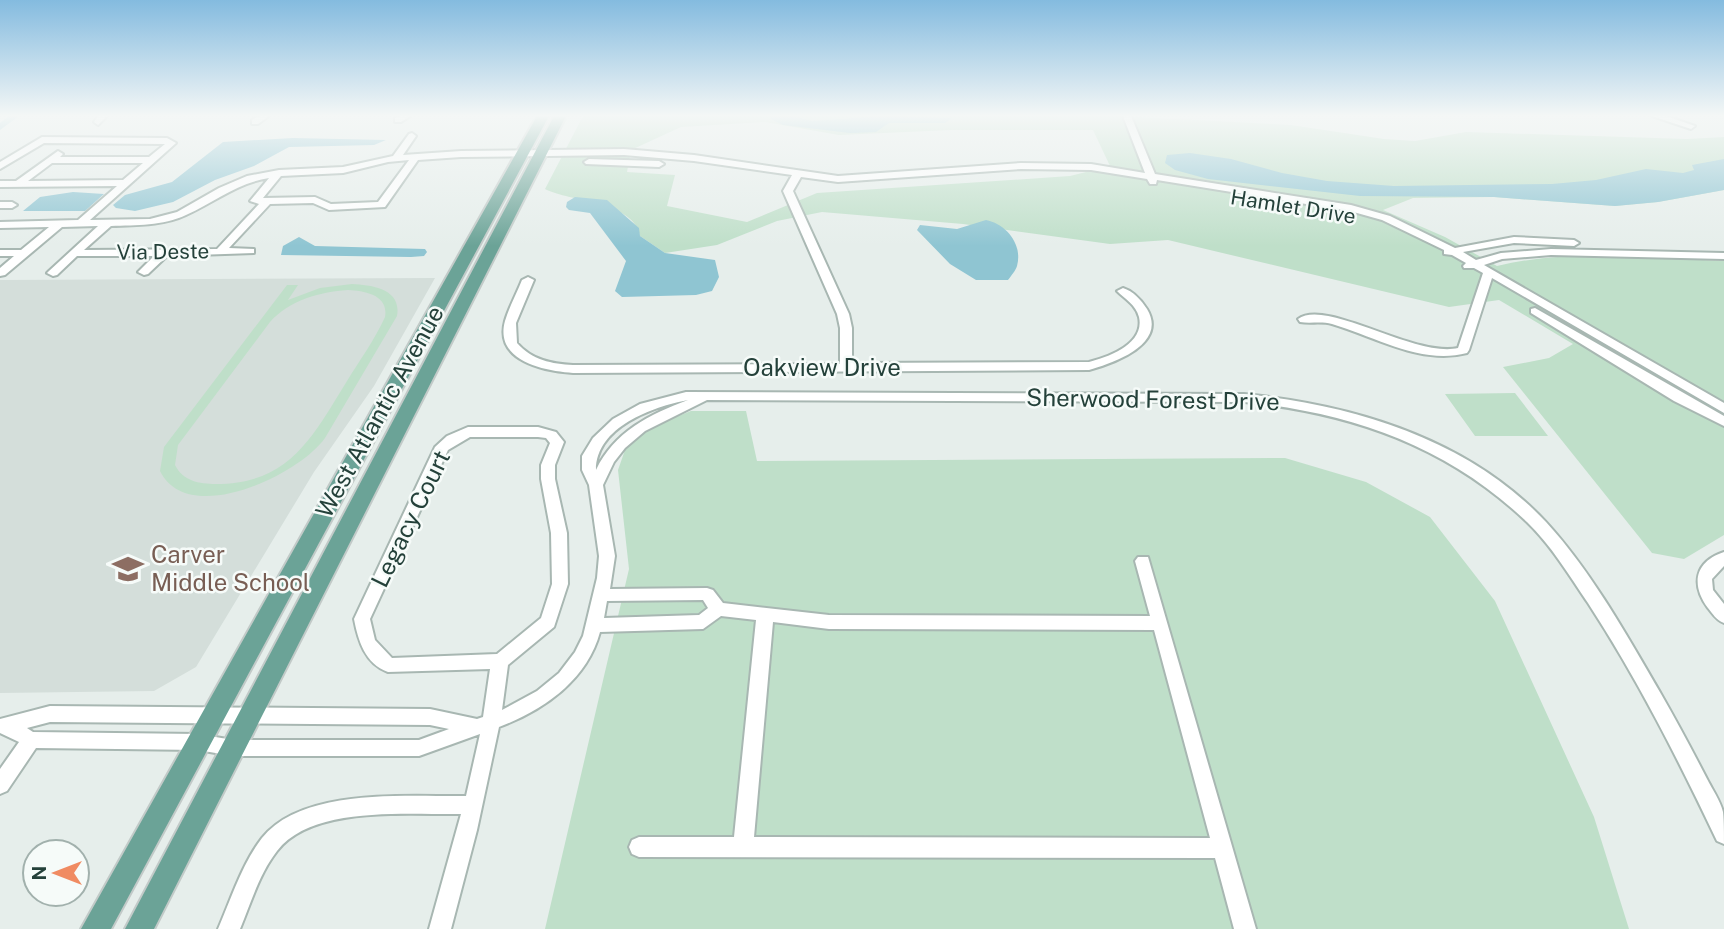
<svg xmlns="http://www.w3.org/2000/svg" width="1724" height="929" font-family="'Public Sans',sans-serif">
  <rect width="100%" height="100%" fill="#e6eeeb"/>
  <!-- built -->
  <path fill="#d4deda" d="M435,278L374,386L314,472L196,667L154,691L0,693V280Z"/>
  <!-- green -->
  <path fill="#bfdfc9" fill-rule="evenodd" d="M583,116H1120L1291,125L1384,139L1415,141L1466,132L1687,139L1724,137V190L1658,202L1615,206L1494,197L1413,198L1383,210L1445,237L1497,266C1571,248 1649,258 1724,261V535L1684,559L1652,553L1503,367L1549,358L1573,344L1499,300L1449,307L1168,240L1110,244L963,224L822,212L777,221L717,245L665,253L640,236C634,201 570,202 545,189ZM765,122L839,135L951,130H1093L1110,166L1070,176L817,193L747,222L667,206L675,175L627,172L631,150L681,127Z
    M352,284C372,285 402,289 397,316L325,438C299,475 188,528 160,471L164,447L287,285H298L288,300L320,288ZM348,290C365,291 389,295 385,317C375,339 360,360 347,381C313,436 290,484 216,484C199,484 183,481 175,465L178,445L270,322C290,300 319,292 348,290Z
    M1515,393L1548,436H1475L1445,394Z
    M691,411H746L757,461L1285,458L1366,482L1430,517L1495,601L1594,817L1629,929H545L629,569L618,470L625,450L646,429Z"/>
  <!-- water -->
  <path fill="#8fc5d2" d="M771,116H795L812,121L879,116L952,118L945,123H889L876,132L850,133L783,125L771,119Z
    M293,138L386,140L374,145L289,147L254,166L215,180L173,202L135,211L116,208L113,205L125,195L172,182L223,142Z
    M1190,153L1231,159L1282,173L1327,181L1394,186L1552,184L1596,180L1646,169L1683,173L1694,170L1692,165L1724,159V190L1658,202L1615,206L1494,197L1360,196L1208,179L1175,170L1165,163L1167,155Z
    M73,192L104,194L85,211H23L40,197Z
    M575,197L607,200L639,228L640,236L665,253L715,260L719,277L712,291L696,295L622,297L615,291L626,261L590,213L569,210L566,207L567,202Z
    M986,220C1006,224 1023,244 1017,266C1016,270 1011,276 1008,280H976L950,264L917,230L920,225L957,229Z
    M299,237L315,246L425,249L427,252L424,256L411,257L281,255L283,246Z"/>
  <g fill="none" stroke-linecap="round" stroke-linejoin="round">
    <!-- canal -->
    <path fill="#8fc5d2" fill-rule="evenodd" d="M9,116H19L0,130V123Z"/>
    <defs>
      <path id="minor" d="M98,116H107L98,125L94,122Z
        M259,116H269L258,124H252V120Z
        M399,116H410L401,122H395V118Z
        M1123,116H1131L1155,174L1351,205L1390,216L1455,248L1514,237L1574,240L1579,243L1574,246L1514,243L1463,252L1476,260L1501,253L1551,249L1724,253V259L1551,255L1502,259L1484,265L1724,403V413L1492,278L1469,350L1467,353C1421,365 1376,337 1332,324C1321,321 1310,324 1300,322L1298,319C1326,298 1415,358 1458,348L1483,273L1474,268H1464L1463,266L1466,263L1452,255L1444,254V250L1382,220L1350,211L1157,180L1156,184H1150L1147,179L1091,170L1021,169L838,182L801,177L793,191L849,314L852,328V363L1089,362C1109,357 1145,344 1139,317C1136,305 1125,299 1117,291L1123,288C1133,291 1141,300 1147,309C1168,344 1114,363 1089,370L573,373C544,371 494,361 505,321C509,307 517,293 522,280L528,277L534,280L516,323L517,343C532,360 552,364 573,365L840,364V328L837,314L783,191L792,175L694,161L624,155L461,157L418,160L385,207L329,210L313,203L270,204L229,248L254,249V253L167,256L148,274L144,275L138,272L154,256H77L57,275L53,276L47,273L49,271L98,226L62,227L5,275L0,276V268L14,256H0V250H21L49,227L0,228V222L78,220L117,186L0,187V181H16L58,151L63,154L60,157H149L165,144L44,143L0,169V162L42,137L167,138L176,143L90,220L150,219L177,212L219,188L247,176L279,170L343,167L393,156L409,134L412,133L416,136L403,155L461,151L624,149L694,155L838,176L1021,163L1091,164L1145,173ZM409,160L378,202L331,204L315,197L263,198L281,176L343,173L388,162ZM52,163H143L123,180L28,181ZM269,178L250,201L259,204L217,249L84,250L111,226C136,225 163,226 186,215C215,202 237,183 269,178Z
        M1652,116H1666L1695,126L1691,129Z
        M589,159L659,161L664,164L659,167L586,164L584,162Z
        M0,202H12L17,205L12,208H0Z
        M1535,308L1724,416V426L1674,401L1531,313V309Z
        M686,392L1244,394C1354,405 1468,439 1546,522C1591,571 1628,637 1661,694C1677,722 1692,750 1707,779C1712,789 1720,800 1723,812C1724,821 1724,834 1724,844L1717,841C1678,759 1637,678 1588,603C1569,575 1551,545 1527,522C1447,446 1352,413 1244,402L707,400L645,431L625,448L614,462L603,485L615,556L610,589L707,588L713,590L723,603L829,615L1150,616L1135,561L1138,557H1148L1256,929H1234L1215,858L639,857L632,854L629,847L632,840L639,837H734L756,620L721,616L703,629L600,632C587,680 544,710 499,727L477,830L451,929H429L461,814C409,815 312,805 277,851C259,874 251,903 240,929H218C231,899 242,864 262,838C303,787 408,797 466,796L480,734L419,756H233L198,750L36,748L7,791L0,794V769L19,742L0,733V719L50,706L430,709L477,719L483,717L490,669L388,672C365,664 358,640 354,619L435,447L447,436L468,427H538L556,432L564,442L555,465V479L567,533L568,584L554,627L508,665L502,710L537,691L559,673L575,652L583,636L597,578L599,556L589,485L582,470V456L593,438L613,419L640,404ZM688,400C650,414 614,432 596,470C596,427 652,407 688,400ZM470,437H538L546,438L550,443L541,465V479L551,533L552,584L541,618L497,654L392,658L375,640L370,619L448,450ZM703,600L708,608L699,615L604,618L607,601ZM773,622L829,629L1154,630L1210,838L754,837ZM50,722L430,725L449,729L419,740H233L198,734L33,732L27,728Z
        M1724,552V566L1712,579L1713,590L1724,604V623C1716,620 1713,614 1708,608C1691,585 1694,562 1724,552Z"/>
      <path id="major" d="M537,116H549L111,929H81Z
        M554,116H566L154,929H125Z"/>
    </defs>
    <!-- minor casing -->
    <use href="#minor" stroke="#a8b7b2" stroke-width="4"/>
    <!-- major casing -->
    <use href="#major" stroke="#c2cac8" stroke-width="4"/>
    <!-- minor -->
    <use href="#minor" fill="#fff" fill-rule="evenodd"/>
    <!-- major -->
    <use href="#major" fill="#6ba397" fill-rule="evenodd"/>
  </g>
  <!-- sky -->
  <linearGradient id="sky" x2="0" y2="1"><stop stop-color="#84bbdf"/><stop offset="0.47" stop-color="#f4f7f6"/><stop offset="1" stop-color="#f4f7f6" stop-opacity="0"/></linearGradient>
  <rect width="1724" height="246" fill="url(#sky)"/>
  <!-- icons -->
  <defs>
    <symbol id="school-bare" viewBox="-9 -9 18 18"><path d="M0-5L7-2L0 1L-7-2ZM-4 1L0 2.5L4 1V4Q0 6-4 4Z" fill="#8d6e63" stroke="#f6fbf9" stroke-width="2.5" paint-order="stroke"/></symbol>
  </defs>
  <g fill-rule="evenodd">
    <use href="#school-bare" x="106" y="547" width="44" height="44"/>
  </g>
  <g text-anchor="middle" stroke-width="5" stroke-linejoin="round" paint-order="stroke">
    <!-- far-street labels -->
    <g font-size="21" fill="#24413a" stroke="#f6fbf9">
      <text transform="translate(1293 207) rotate(9)" y="7">Hamlet Drive</text>
      <text transform="translate(163 252) rotate(-1)" y="7">Via Deste</text>
    </g>
    <!-- street labels -->
    <g font-size="24" fill="#24413a" stroke="#f6fbf9">
      <text x="822" y="376">Oakview Drive</text>
      <text transform="translate(1153 400) rotate(1)" y="8">Sherwood Forest Drive</text>
      <text transform="translate(380 412) rotate(-61)" y="8">West Atlantic Avenue</text>
      <text transform="translate(411 519) rotate(-64)" y="8">Legacy Court</text>
    </g>
    <!-- education labels -->
    <g font-size="24" fill="#785e54" stroke="#f6fbf9" text-anchor="start">
      <text x="151" y="563">Carver<tspan x="151" dy="28">Middle School</tspan></text>
    </g>
  </g>
  <!-- north arrow -->
  <g transform="translate(56 873) rotate(270)"><circle r="33" fill="#f6fbf9" stroke="#a2b1ad" stroke-width="2"/>
  <path d="M0-5L12 26L0 18L-12 26Z" fill="#f08b62"/>
  <text y="-10" font-size="19" font-weight="bold" text-anchor="middle" fill="#24413a">N</text>
  </g>
</svg>
